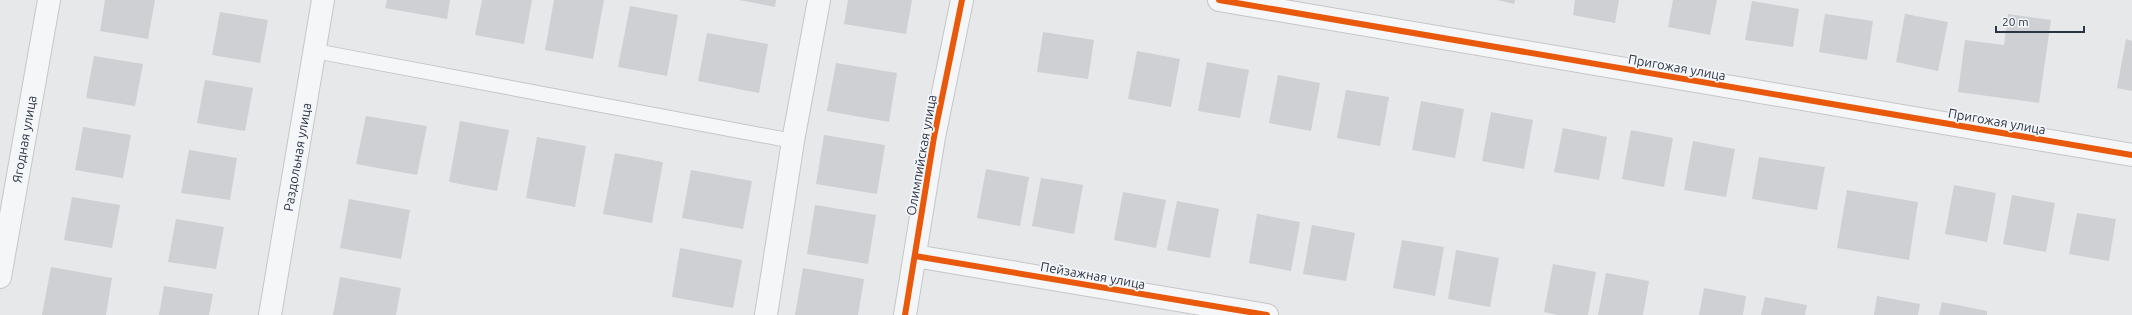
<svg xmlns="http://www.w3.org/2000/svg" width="2132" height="315" font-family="Ubuntu,sans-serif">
  <rect width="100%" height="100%" fill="#e6e8ea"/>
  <!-- building -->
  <path fill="#ced0d3" d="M105,0H155L148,39L100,31Z
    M387,0H450L447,19L385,8Z
    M482,0H532L524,44L475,35Z
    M554,0H604L593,59L545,50Z
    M739,0H776L775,7Z
    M848,0H912L906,34L844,24Z
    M1497,0H1515L1514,4Z
    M1575,0H1619L1615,23L1573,15Z
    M1673,0H1717L1710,35L1668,27Z
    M1752,1L1799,9L1793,47L1745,40Z
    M630,6L678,15L667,76L618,67Z
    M220,12L268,20L260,63L212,55Z
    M1825,14L1873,21L1867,60L1819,52Z
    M1905,14L1948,22L1938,71L1896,62Z
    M2008,14L2051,20L2039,103L1958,92L1965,40L2004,45Z
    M1043,32L1094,40L1088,79L1037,72Z
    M707,33L768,44L759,93L698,81Z
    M2126,39L2132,41V91L2117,88Z
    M1137,51L1180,59L1171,107L1128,99Z
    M94,56L143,64L135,106L86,98Z
    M1207,62L1249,70L1240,118L1198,111Z
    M836,63L897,73L889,122L827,111Z
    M1278,75L1320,83L1311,131L1269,123Z
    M205,80L253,88L245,131L197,123Z
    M1346,90L1389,97L1380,146L1337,138Z
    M1421,101L1464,109L1455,158L1412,150Z
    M1491,112L1533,120L1524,169L1482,161Z
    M366,116L427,126L417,175L356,164Z
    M460,121L509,130L497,191L449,182Z
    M83,127L131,135L123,178L75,170Z
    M1563,128L1607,137L1599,180L1554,172Z
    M1631,130L1673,138L1664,187L1622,179Z
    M824,135L885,145L877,194L816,184Z
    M537,137L586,146L575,207L526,198Z
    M1693,141L1735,149L1726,197L1684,190Z
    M189,150L237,158L230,200L181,193Z
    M615,153L663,162L652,223L603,214Z
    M1759,157L1825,167L1817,210L1752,199Z
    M986,169L1029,177L1020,226L977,218Z
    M691,170L752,181L743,229L682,218Z
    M1041,178L1083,185L1074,234L1032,226Z
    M1954,185L1996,193L1987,242L1945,234Z
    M1847,190L1918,202L1909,260L1837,248Z
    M1123,192L1166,200L1156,248L1114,240Z
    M2012,195L2055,203L2046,252L2003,244Z
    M72,197L120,205L112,248L64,240Z
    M349,199L410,210L401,259L340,248Z
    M1177,201L1219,209L1210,258L1167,250Z
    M815,205L876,215L868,264L807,254Z
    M2077,213L2116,219L2109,261L2069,254Z
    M1257,214L1300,222L1291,271L1249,263Z
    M176,219L224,227L216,269L168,262Z
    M1312,225L1355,233L1346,281L1303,274Z
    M1402,240L1444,247L1435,296L1393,288Z
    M680,248L742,260L733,308L672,297Z
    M1456,250L1499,258L1490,307L1448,299Z
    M1553,264L1596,272L1588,315H1558L1544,312Z
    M51,267L112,278L106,315H42Z
    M803,268L864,279L858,315H795Z
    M1606,273L1649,281L1643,315H1598Z
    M340,277L401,288L396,315H333Z
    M164,286L213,294L209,315H159Z
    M1704,288L1746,296L1743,315H1699Z
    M1877,296L1920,304L1918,315H1874Z
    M1765,297L1807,305L1805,315H1761Z
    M1942,302L1987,311V315H1939Z"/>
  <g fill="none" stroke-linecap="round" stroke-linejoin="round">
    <defs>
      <path id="lane" d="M315,51L793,141"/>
      <path id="street" d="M1219,0L2132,155
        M915,256L1267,315
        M0,277L49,0
        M270,315L323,0
        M766,315L793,141L819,0
        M905,315L934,137L962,0"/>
    </defs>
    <!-- lane casing -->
    <use href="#lane" stroke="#c4c6c8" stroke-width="16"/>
    <!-- street casing -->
    <use href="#street" stroke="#c4c6c8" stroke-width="24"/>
    <!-- lane -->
    <use href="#lane" stroke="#f5f6f7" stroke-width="14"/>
    <!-- street -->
    <use href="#street" stroke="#f5f6f7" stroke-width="22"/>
    <defs>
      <path id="cycleway" d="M1219,0L2132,155
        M915,256L1267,315
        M905,315L934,137L962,0"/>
    </defs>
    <!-- cycleway casing -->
    <use href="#cycleway" stroke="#f4f6f9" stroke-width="8"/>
    <!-- cycleway -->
    <use href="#cycleway" stroke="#e8590c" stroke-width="6"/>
  </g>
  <g text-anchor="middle" stroke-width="3.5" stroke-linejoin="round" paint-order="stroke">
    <!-- street labels -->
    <g font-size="13" fill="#2b3445" stroke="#f4f6f9">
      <text transform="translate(1677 67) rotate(10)" y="5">Пригожая улица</text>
      <text transform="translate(1997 121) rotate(10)" y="5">Пригожая улица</text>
      <text transform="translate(24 139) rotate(-80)" y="5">Ягодная улица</text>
      <text transform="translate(921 155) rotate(-80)" y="5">Олимпийская улица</text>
      <text transform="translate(297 157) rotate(-80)" y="5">Раздольная улица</text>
      <text transform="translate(1093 275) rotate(10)" y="5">Пейзажная улица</text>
    </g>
  </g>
  <!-- scale -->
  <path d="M1996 26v6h88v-6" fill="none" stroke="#2b3445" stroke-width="2"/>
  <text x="2002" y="26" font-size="12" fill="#2b3445" stroke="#f4f6f9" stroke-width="3" paint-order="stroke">20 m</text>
</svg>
